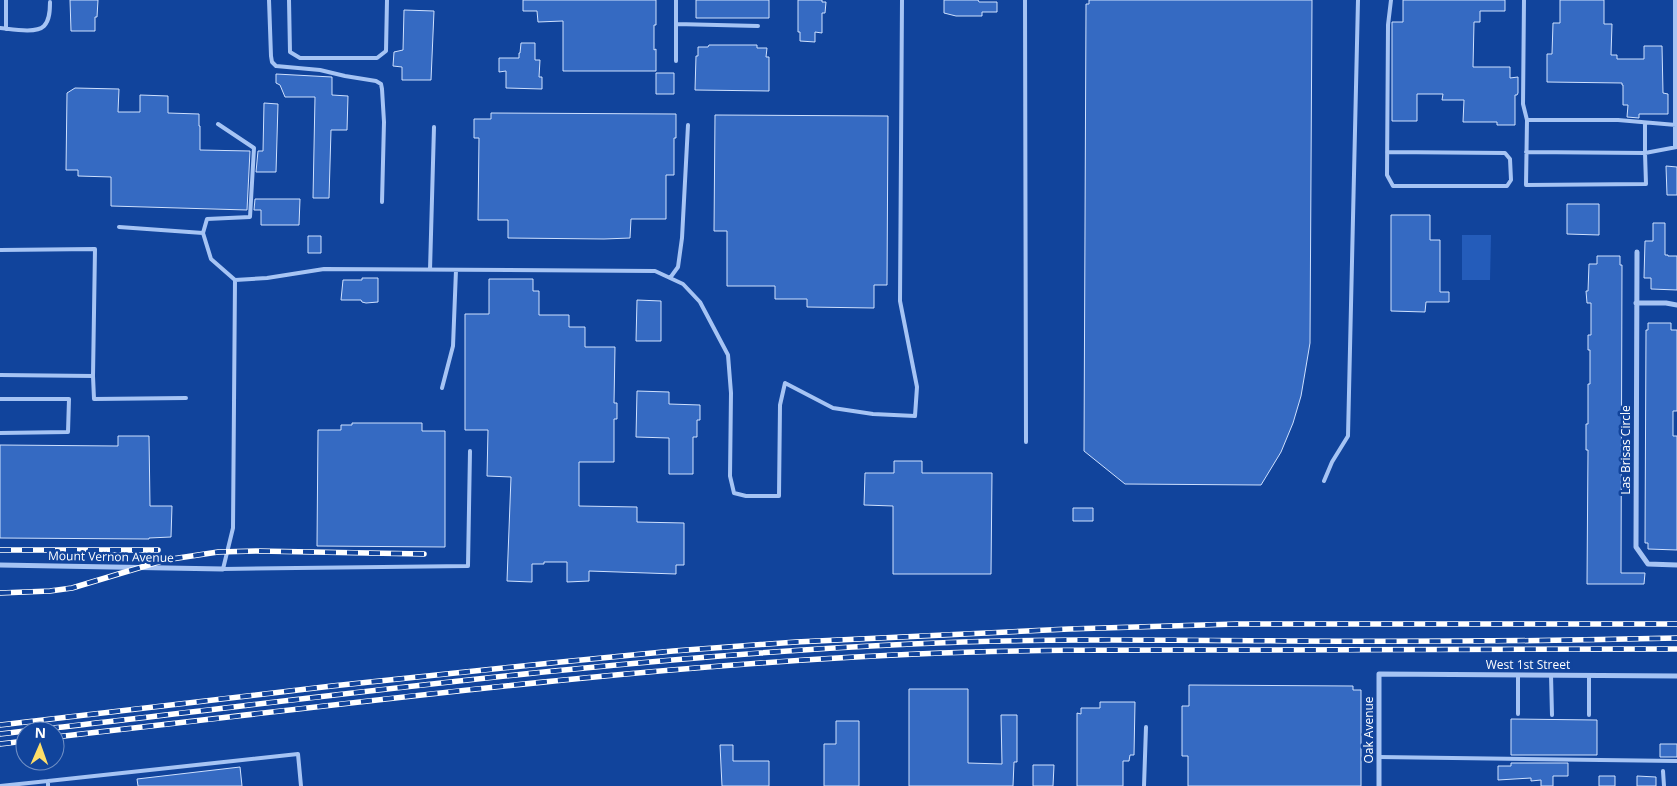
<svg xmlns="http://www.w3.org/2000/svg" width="1677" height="786" font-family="'Open Sans',sans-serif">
  <rect width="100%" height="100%" fill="#11449c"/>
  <!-- green -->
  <path fill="#245cba" d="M1462,235H1491L1490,280H1462Z"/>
  <!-- building -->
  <path fill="#356ac2" stroke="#cee0fe" d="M70,0H98L97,17H95V31H71Z
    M523,0H656V25H654V50L656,49V71H563V21L538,22L537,11H523Z
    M696,0H769V18H696Z
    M798,0H822V2H826L825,13H822V33L815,32V42L800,41V32H798Z
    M944,0H978L979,2H997V12H982V16H956L944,13Z
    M1089,0H1312L1310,343L1301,396L1293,423L1281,452L1261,485L1125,484L1084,451L1086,4H1089Z
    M1403,0H1505V11H1480V22H1474L1473,67H1510V78L1518,77V93L1517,95H1515V125H1497V122H1463L1464,100H1442L1443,94H1417V121H1392V22H1403Z
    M1560,0H1604V24H1612L1611,55H1617V59H1644V46H1662L1663,93L1668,94V114H1639V118L1627,117L1628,105H1623V85H1622V83L1547,82V54H1552L1553,23H1560Z
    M404,10L434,11L431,80H402V67L393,66L394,52L403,50Z
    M521,43H535V60H540L539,77H542V89L506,88V71L499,72V58H519V53H520Z
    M709,45H757V48H767L766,57H769V91L695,90L696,56H698V47H708Z
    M656,73H674V94H656Z
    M276,74L332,77V95L348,96L347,130H331L329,198H313L315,97H285L280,85L276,83Z
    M75,88L119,89L118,112H140V95L168,96V113L199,114V126H200V150L250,151L247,210L111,206V177L78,176V170H66L67,93Z
    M264,103L278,104L276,172H256L258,151H263Z
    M491,113L676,114V138H674V175H666V219H631L630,238L604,239L508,238V220H478L479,138H474V119H491Z
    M715,115L888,116L887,285H874V308L807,307V299H775V286H727V231H714Z
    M1666,166L1677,167V195H1667Z
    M255,199H300L299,225H261V210H254Z
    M1567,204H1599V235L1567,234Z
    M1391,215H1430V240H1440V292H1449V302H1426L1425,312L1391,311Z
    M1653,223H1665V255H1668V256H1677V290L1651,289V278H1644L1645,241H1653Z
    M308,236H321V253H308Z
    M1597,256H1620V265H1622L1621,573H1645L1644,584H1587L1588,450H1586V424H1588V384H1590V350H1588V335H1591V303H1587L1586,291H1588L1589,264H1597Z
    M362,278H378V302L366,303L362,302L361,300H341L343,280H362Z
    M489,279H533V291H539V315H569V327H585V347H615L614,403H617V419H614V462H579V506L637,507V522L684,523V565H676V574L589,571V581L567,582V562H544V564H532V582L507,581L511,477L487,476L488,430H465V314H489Z
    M637,300L661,301V341H636Z
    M1648,323H1671V330H1677V411H1673V436H1677V550L1648,549V543H1645L1646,330H1648Z
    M637,391L669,392V404L700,405V420H697V437H693V474H669V438L636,437Z
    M352,423H422V431H445V547L317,546L318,430H341V425H352Z
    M118,436H149L150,506H172L171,537L149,538V539L0,538V445L118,446Z
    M894,461H922V473H992L991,574H893V506L864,505L865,473H894Z
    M1073,508H1093V521H1073Z
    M1189,685L1353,686V690H1361V786H1188V756H1182V706H1189Z
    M909,689H968V763L1002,764L1001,715H1017V762H1014L1013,786H909Z
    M1100,702H1135L1134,755H1130L1129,761H1123V786H1077V713L1081,714V708H1100Z
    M1511,719L1597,720V755H1511Z
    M836,721H859V786H824V744H836Z
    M1660,744H1677V757H1660Z
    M720,745H733V761H769V786H722Z
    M1511,763H1568V776H1553V786H1541V780L1531,781V778L1498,780V766H1511Z
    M1033,765H1054L1053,786H1033Z
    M240,767L242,786H138L137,779Z
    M1599,776H1615V786H1599Z
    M1637,776L1656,777V786H1637Z"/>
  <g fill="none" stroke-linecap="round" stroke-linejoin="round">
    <!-- lane -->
    <path stroke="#a6c4f4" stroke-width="4" d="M269,0L271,56L272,62L276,66L320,70L345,76L376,81L381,84L382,89L384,122L382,202
      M289,0L290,52L300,58H377L386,51L387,0
      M1025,0L1026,442
      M1524,0L1523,104L1527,120
      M676,24L758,26
      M0,28C11,29 36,34 44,26C50,20 50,9 50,2
      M6,29V0
      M676,61V0
      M218,124L254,148L250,217L207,219L203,233L211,259L235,280L267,278L324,269L655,271L683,284L700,302L728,355L731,393L730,476L734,493L746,496H779L780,405L785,383L833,408L873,414L915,416L917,387L900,301L902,0
      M1676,125L1618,120H1527L1526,185L1646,184L1645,153L1677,147
      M1675,147V0
      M1387,152L1505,153L1510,159L1511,180L1507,186H1393L1387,175L1388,25L1391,0
      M1526,152L1645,153V123
      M119,227L203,233
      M0,250L95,249L93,376L0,375
      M430,270L434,127
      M670,278L678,267L682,238L688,125
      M235,280L233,528L223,569L468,566L470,451
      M93,376L94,399L186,398
      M442,388L453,346L456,270
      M0,399H69L68,432L0,433
      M1324,481L1332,462L1348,436L1358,0
      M1518,675V714
      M1551,675L1552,715
      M1589,715V675
      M1379,757L1677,761
      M1663,771L1664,786
      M0,786L48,781
      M48,786V781L298,754L301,786
      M1144,786L1146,727"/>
    <!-- street -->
    <path stroke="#a6c4f4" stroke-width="5" d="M1637,252L1636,547L1648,564L1677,565
      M1636,303H1666L1677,305
      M0,565L223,569
      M1379,786V674L1677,676"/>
    <defs>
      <path id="rail" d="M0,550H158
        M0,593L50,591L72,588L165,560L218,552L257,551L424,554
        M0,725L332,686L561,662L673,651L796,642L1069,629L1237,624H1677
        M26,731C321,698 615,657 912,644C1039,638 1167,640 1294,641C1422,642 1549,641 1677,638
        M0,734L25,731
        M55,737C342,705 628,666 917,654C1034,649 1151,650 1268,650C1405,650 1541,649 1677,649
        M0,744L25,741"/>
    </defs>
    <!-- rail casing -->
    <use href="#rail" stroke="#fff" stroke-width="5.5"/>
    <!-- rail -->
    <use href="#rail" stroke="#11449c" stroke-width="4" stroke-dasharray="11" stroke-linecap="butt"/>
  </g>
  <g text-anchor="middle" stroke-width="5" stroke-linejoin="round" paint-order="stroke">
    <!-- street labels -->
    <g font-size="12" fill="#fff" stroke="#11449c">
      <text transform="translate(1626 450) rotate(-90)" y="4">Las Brisas Circle</text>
      <text transform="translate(111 557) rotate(1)" y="4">Mount Vernon Avenue</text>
      <text x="1528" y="669">West 1st Street</text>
      <text transform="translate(1369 730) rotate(-90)" y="4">Oak Avenue</text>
    </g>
  </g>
  <!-- north arrow -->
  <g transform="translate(40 746) rotate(2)"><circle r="24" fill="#11449c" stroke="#708fc4"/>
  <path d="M0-4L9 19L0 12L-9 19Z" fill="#ffdf69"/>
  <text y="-8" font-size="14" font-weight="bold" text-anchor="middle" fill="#ffffff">N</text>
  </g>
</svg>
